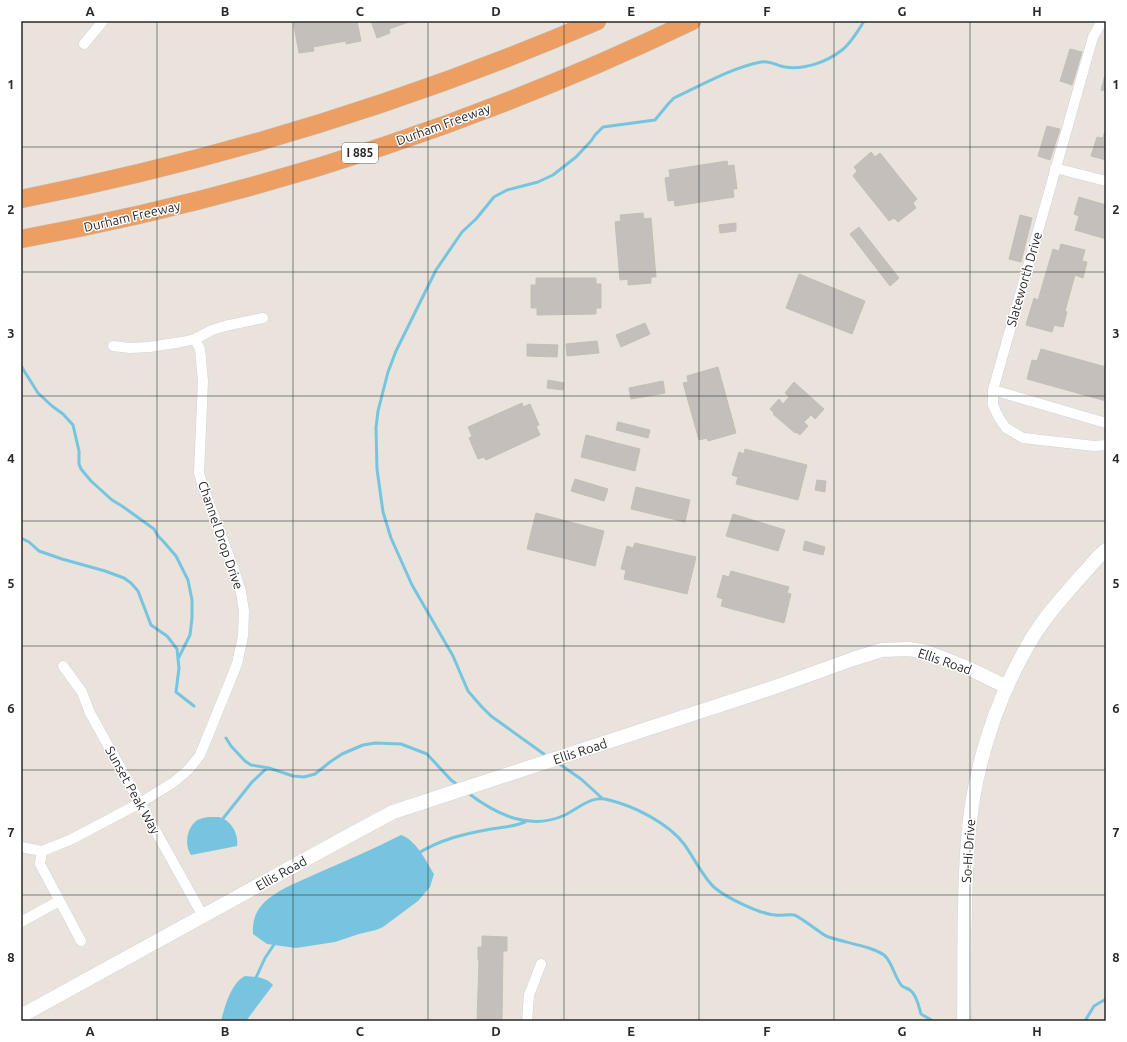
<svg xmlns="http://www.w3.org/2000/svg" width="1127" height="1042" font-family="Ubuntu,sans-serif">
  <rect width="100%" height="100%" fill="#e9e3db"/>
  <!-- water -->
  <path fill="#77c4e1" d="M208,817C212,817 215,817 219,817C231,820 239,834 237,846L191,855C185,847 186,831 194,823C197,819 203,818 208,817Z
    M401,835C416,840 426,861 434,874L430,887L418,901L383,927L376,930L359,934L335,942L296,948L267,944L253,934C252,919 257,908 268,899C283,887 303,880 320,872C347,860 374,849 401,835Z
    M245,976C255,977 266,977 273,985L246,1021H221C225,1006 231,983 245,976Z"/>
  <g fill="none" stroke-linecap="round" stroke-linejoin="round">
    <!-- stream -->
    <path stroke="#77c4e1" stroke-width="3" d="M21,366L38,393L52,406L63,414L73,425L79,451V464L81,469L91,481L112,500L122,506L154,529L158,536L163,541L176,556L188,580L192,600V618L190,635L178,659
      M21,538L29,542L39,551L62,559L105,571L124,578L131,583L138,591L151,625L167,636L177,649L179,668L176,692L194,706
      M226,738L231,746L245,761L251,765L269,768L293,776L304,777L315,774L330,762L342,754L363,745L375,743L401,744L427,754L451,780L459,786
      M548,757L491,716L481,706L468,691L453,656L412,585L391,538L383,512L377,469L376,428L378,411L388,372L396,351L436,270L462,232L476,219L494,197L507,190L538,182L553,175L576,157L591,141L595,135L603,127L655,120L669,103L674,98C702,85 731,68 761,62C769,60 778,66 785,67C804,70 827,62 842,50C851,43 858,31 864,21
      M558,763L581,779L603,799
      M468,793C497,815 530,831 565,815C581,807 591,795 609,800C634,806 668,823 684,844C693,856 704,879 715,888C727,898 760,914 775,915C781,916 788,914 794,915C799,916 819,932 826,936C840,942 878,947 886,957C893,965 895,978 902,986C905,988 907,988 910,990C917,995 919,1007 921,1014L933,1021
      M221,821L252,782L267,768
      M417,854C441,839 464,834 491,829C504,827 513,827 525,822
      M255,980L265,958L275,943
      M1085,1021L1094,1006L1106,999"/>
  </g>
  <!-- building -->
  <path fill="#c4bfba" stroke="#c4beb5" d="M293,21H357L361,41L346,44V41L313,47L314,51L299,53Z
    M371,21H412L389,29L390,33L377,38Z
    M1070,49L1082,52L1072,85L1060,81Z
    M1106,71V91L1101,90Z
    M1047,126L1060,129L1050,160L1038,156Z
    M1106,127V160L1091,156L1097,137L1103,138Z
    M871,152L875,157L880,153L917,199L913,203L916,208L898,222L894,218L889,221L853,176L857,171L854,167Z
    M727,161L728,166L734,165L737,189H733L734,197L675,206L674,200L668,201L665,178L670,177L669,170Z
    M1079,197L1106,205V239L1075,230L1079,216L1074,214Z
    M643,213L644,219L651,218L656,277H651V283L628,285V279L620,280L615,222L621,221L620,215Z
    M1020,215L1032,218L1021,262L1009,259Z
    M736,223V231L720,233L719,225Z
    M859,227L899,278L890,286L850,234Z
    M1061,244L1085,250L1082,261L1087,262L1083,278L1075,275L1065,311L1067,312L1063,327L1054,325L1052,332L1026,325L1034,298L1038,300L1053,249L1059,251Z
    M799,274L865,301L852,334L786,308Z
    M536,278H596V284H601V308H596V314L537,315V308H531V285H536Z
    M645,323L650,334L621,347L616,335Z
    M597,341L599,353L567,356L566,344Z
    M527,344L558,345L557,357L527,356Z
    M1041,349L1106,367V401L1027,379L1032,360L1037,361Z
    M718,367L736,433L708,441L707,438L699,440L683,383L688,382L687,376Z
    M548,380L564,383L563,390L547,388Z
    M663,381L665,393L631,399L629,388Z
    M794,382L824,409L815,419L811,415L804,422L808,426L800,435L796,432L795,433L773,414L774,413L770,409L779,399L783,404L789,397L785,393Z
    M522,403L523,407L530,404L539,425L536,426L540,435L486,460L484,457L478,459L469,438L472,436L468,427Z
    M618,422L650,430L648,438L616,430Z
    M586,435L640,449L635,471L581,457Z
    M745,449L807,465L798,500L736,484L738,477L732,475L739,452L744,454Z
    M575,479L608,489L604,501L571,491Z
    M817,480L826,481L825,492L815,490Z
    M636,487L690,500L685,522L631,509Z
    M536,513L604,531L595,566L527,549Z
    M733,514L785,530L778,551L726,536Z
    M805,541L825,547L823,555L803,550Z
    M635,543L696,557L687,594L624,579L626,570L621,569L627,546L633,548Z
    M731,571L789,587L787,593L791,594L784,623L721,606L723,599L717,597L723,575L729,577Z
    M482,936L507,937V951H503L502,1021H477L479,960H478V947H482Z"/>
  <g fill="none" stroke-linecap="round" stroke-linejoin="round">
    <defs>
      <path id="street" d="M1102,21L1093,37L993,390V405L999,418L1006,428L1023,438L1094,446L1106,445
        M84,44L103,21
        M1055,168L1106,181
        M113,346L130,348L149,347L182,342L195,339L212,330L225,326L263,318
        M993,390L1106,423
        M63,666L82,692L90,713L203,916
        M21,847L42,851L70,840L140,803L174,782L189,769L200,755L237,664L243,636L244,611L241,592L234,570L203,487L199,473L203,381L200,349L195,339
        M42,851L40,864L81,941
        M21,922L59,901
        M527,1021L529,995L541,964"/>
      <path id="secondary" d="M21,1016L339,841L393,812L775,687L853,659L882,650L909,649L927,652L970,669L1007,687
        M964,1021C965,961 963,900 968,840C973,772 994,704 1028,645C1046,613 1074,585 1098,557L1106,550"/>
      <path id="highway" d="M21,199C219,160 411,101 597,21
        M21,239C252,197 480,123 692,21"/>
    </defs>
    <!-- street casing -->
    <use href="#street" stroke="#d0d3df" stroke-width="11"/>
    <!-- secondary casing -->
    <use href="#secondary" stroke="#d0d3df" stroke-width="15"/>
    <!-- highway casing -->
    <use href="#highway" stroke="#c3c3c3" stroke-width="19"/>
    <!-- street -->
    <use href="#street" stroke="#fff" stroke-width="10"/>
    <!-- secondary -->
    <use href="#secondary" stroke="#fff" stroke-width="14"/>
    <!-- highway -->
    <use href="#highway" stroke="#ed9e62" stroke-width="18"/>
  </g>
  <!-- grid -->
  <path fill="none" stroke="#282828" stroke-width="1" stroke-opacity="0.55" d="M157,21V1021M293,21V1021M428,21V1021M564,21V1021M699,21V1021M834,21V1021M970,21V1021M21,147H1106M21,272H1106M21,396H1106M21,521H1106M21,646H1106M21,770H1106M21,895H1106"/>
  <g text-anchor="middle" stroke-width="3" stroke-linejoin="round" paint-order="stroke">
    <!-- shield labels -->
    <rect fill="#fff" stroke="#686868" stroke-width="1" x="342" y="143" width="36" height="20" rx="3"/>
    <g font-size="12" font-weight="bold" fill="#282828">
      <text x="360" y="157">I 885</text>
    </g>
    <!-- street labels -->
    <g font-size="13" fill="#282828" stroke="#fff">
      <text transform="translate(443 124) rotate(-20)" y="5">Durham Freeway</text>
      <text transform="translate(132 216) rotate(-13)" y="5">Durham Freeway</text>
      <text transform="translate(1024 279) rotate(-74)" y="5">Slateworth Drive</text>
      <text transform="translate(221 535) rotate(71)" y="5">Channel Drop Drive</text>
      <text transform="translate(945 661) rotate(19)" y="5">Ellis Road</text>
      <text transform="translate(580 751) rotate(-18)" y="5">Ellis Road</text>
      <text transform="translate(133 790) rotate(61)" y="5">Sunset Peak Way</text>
      <text transform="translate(968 851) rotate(-86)" y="5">So-Hi Drive</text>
      <text transform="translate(281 873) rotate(-29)" y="5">Ellis Road</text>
    </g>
  </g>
  <!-- border -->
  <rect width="1127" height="1042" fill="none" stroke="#ffffff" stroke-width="44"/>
  <rect x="22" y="22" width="1083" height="998" fill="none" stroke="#282828" stroke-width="1.5"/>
  <g font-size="13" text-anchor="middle" font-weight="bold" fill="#282828">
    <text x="90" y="16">A</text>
    <text x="225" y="16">B</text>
    <text x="360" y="16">C</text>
    <text x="496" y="16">D</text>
    <text x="631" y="16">E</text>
    <text x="767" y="16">F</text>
    <text x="902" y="16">G</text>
    <text x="1037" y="16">H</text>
    <text x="11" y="89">1</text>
    <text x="1116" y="89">1</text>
    <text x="11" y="214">2</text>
    <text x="1116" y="214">2</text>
    <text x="11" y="338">3</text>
    <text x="1116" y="338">3</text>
    <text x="11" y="463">4</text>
    <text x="1116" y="463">4</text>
    <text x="11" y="588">5</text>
    <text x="1116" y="588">5</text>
    <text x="11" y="713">6</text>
    <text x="1116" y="713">6</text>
    <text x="11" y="837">7</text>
    <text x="1116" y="837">7</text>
    <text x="11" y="962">8</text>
    <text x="1116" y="962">8</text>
    <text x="90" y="1036">A</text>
    <text x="225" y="1036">B</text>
    <text x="360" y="1036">C</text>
    <text x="496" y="1036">D</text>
    <text x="631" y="1036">E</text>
    <text x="767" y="1036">F</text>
    <text x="902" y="1036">G</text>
    <text x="1037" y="1036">H</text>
  </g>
</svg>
